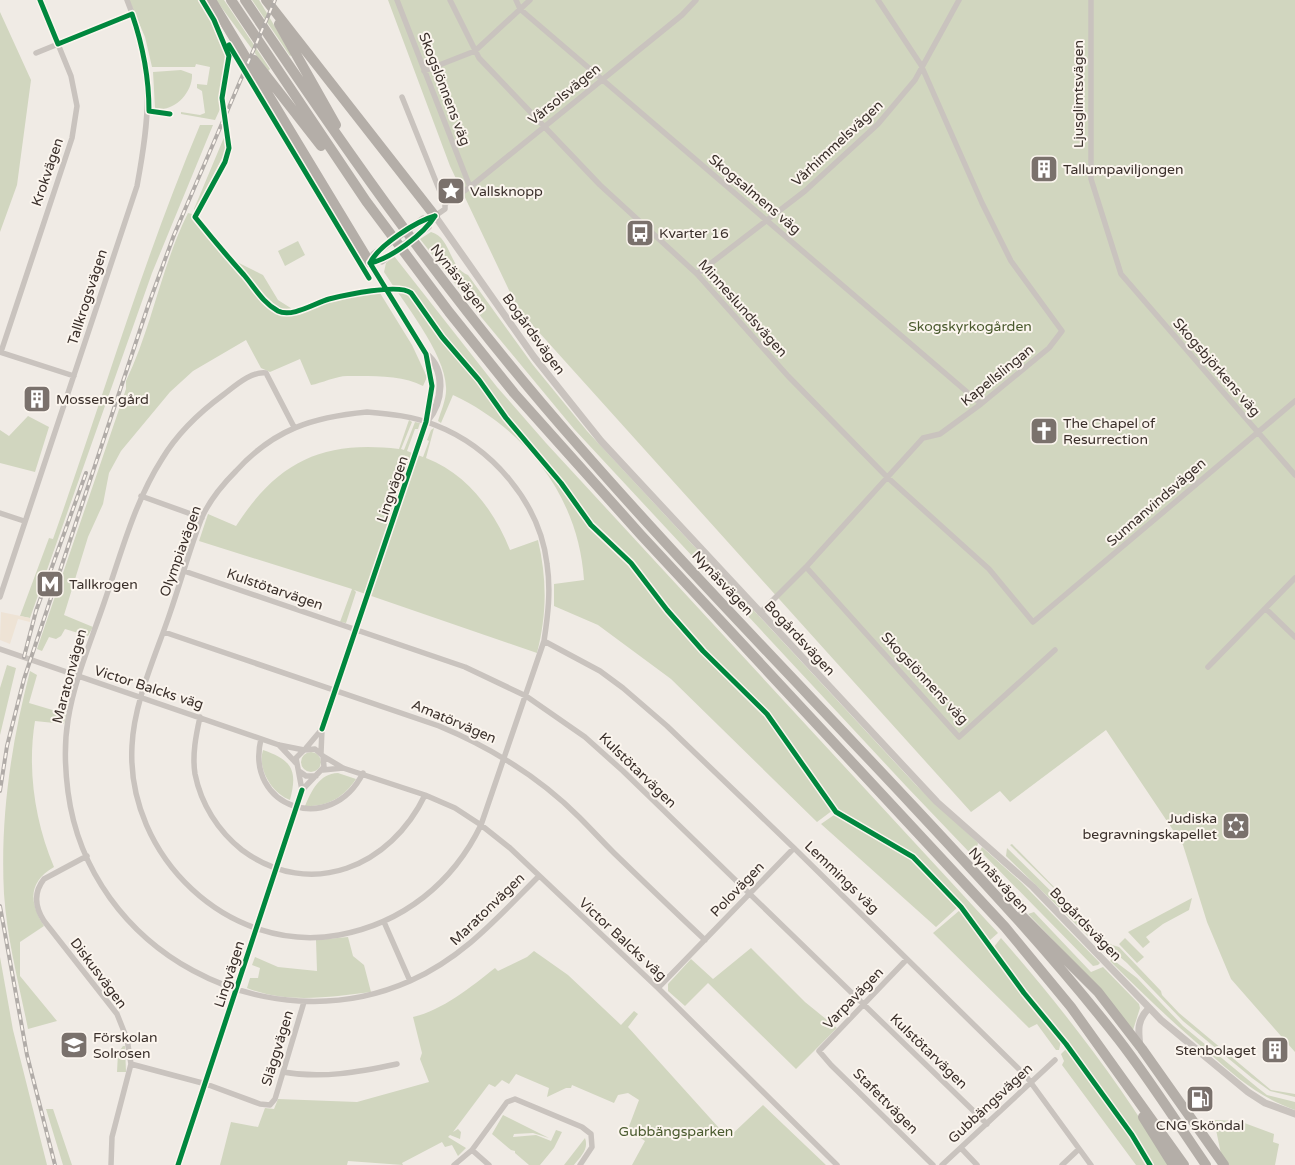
<svg xmlns="http://www.w3.org/2000/svg" width="1295" height="1165" font-family="'Varela Round',sans-serif">
  <rect width="100%" height="100%" fill="#f0ebe5"/>
  <!-- green -->
  <path fill="#d1d6bf" d="M129,0H199L227,51L221,107L215,120L181,114V112L200,115L205,113L202,91L197,88V84L207,85L210,67L196,64L195,67H152L145,37Z
    M216,0H224L270,69L268,71Z
    M252,0H259L292,55L290,56Z
    M388,0H1295V1052L1231,979L1207,922L1183,845L1106,730L1010,802L1000,791L971,812L518,309L450,166Z
    M0,12L31,80L17,185L0,232Z
    M181,70L192,74C193,93 173,113 155,108L153,72Z
    M200,125H213L152,273L30,618L20,616L49,538L53,539C102,401 143,260 200,125Z
    M225,135L226,150L195,212L194,209Z
    M188,213L192,214L223,255L263,275L278,300L297,312L338,299L380,293L412,345L427,377L423,386C403,375 372,376 349,376C338,375 322,383 311,385L300,359L270,372L261,368L246,340L193,371L170,392L121,451L109,473L103,504L88,537L64,615L93,627L88,636L65,629L61,636L56,639L49,637L42,651L37,649L126,389V381C152,327 161,267 188,213Z
    M431,232C451,237 449,268 468,275L533,365L587,431L916,785L978,843L976,852L978,857L1026,904L1025,910L1028,914L1034,912L1091,972L1103,967L1139,1004L1140,1008L1133,1030L1073,961L906,786L574,429L482,318L420,239Z
    M298,241L305,255L285,266L278,251Z
    M394,256L497,387L546,443L998,933L990,940L958,900L919,858L840,812L767,711L764,714L833,810L817,822L671,679L598,625L554,606V584L584,580C579,498 526,429 453,395L441,423L438,421C441,411 447,398 446,387C445,353 403,302 384,272L386,263Z
    M28,416L49,427L35,472L0,463V430L9,436Z
    M409,420L412,422L401,449L404,450L415,422L420,423L418,429H415L407,451L423,457L429,441L427,440L431,430L434,428L426,458C467,474 494,510 510,550L538,540C547,579 547,614 537,653L354,590L356,592L346,623L340,622L352,589L199,541L208,514L236,526C278,461 323,440 399,449Z
    M7,665L16,668L0,735V688Z
    M30,671L37,675L29,703L66,714L64,724L35,721C27,770 35,822 54,867C28,882 29,902 44,926L20,942V976L57,1021L28,1029C19,984 7,939 4,894C0,818 11,744 30,671Z
    M263,750C292,760 298,770 290,800C272,793 257,769 263,750Z
    M301 762a10 10 0 1 1 20 0a10 10 0 1 1-20 0Z
    M338,773L356,779C344,797 328,807 305,806C312,790 319,774 338,773Z
    M834,815L907,855L958,907L936,927L821,824Z
    M1012,844L1097,931L1094,934L1071,905L1010,845Z
    M982,847L1022,883L1100,963L1098,965L1093,966L983,854L980,851Z
    M1007,848L1069,909L1090,938L1006,856Z
    M1192,898L1189,910L1163,924L1146,937L1150,942L1143,948L1128,932Z
    M960,910L1061,1041L1059,1050H1056L1037,1024L1029,1028L933,933Z
    M348,937L353,956L364,965L371,992C331,997 286,1004 247,988L250,978H258L260,968L252,965L255,957L278,967L317,971L316,940Z
    M1103,937L1112,945L1119,947L1161,991L1162,995L1179,1013L1271,1090L1295,1094V1097L1270,1091L1252,1078L1183,1021L1127,963L1100,940Z
    M1001,938C1063,1009 1121,1084 1169,1165H1152L1072,1048L993,948Z
    M1125,938L1144,957L1137,963L1119,944Z
    M751,948L805,1002L837,1028L796,1069L708,983L685,1006L668,991V984L691,959L713,979Z
    M534,951L568,975L621,1025L634,1011L638,1014L628,1027L728,1138L763,1105L826,1165H632L645,1141L628,1129L639,1100L628,1093L618,1095L614,1103L572,1085L571,1088H566L547,1097L549,1088L516,1074L509,1084L502,1080L495,1087L489,1084L453,1132L458,1129L461,1132L460,1139L450,1135L448,1137L466,1148L458,1156L452,1145L445,1147L442,1142L402,1163L403,1165L348,1161L347,1165H220L231,1122L258,1127L265,1108L274,1109L278,1099L357,1102L429,1082L420,1059L422,1053L413,1017C443,1010 471,987 495,968L498,971L527,957Z
    M0,957L13,1030L47,1165H0Z
    M1112,959L1137,978L1183,1026L1258,1088L1267,1095L1295,1102V1110C1259,1097 1237,1078 1209,1053C1174,1024 1142,993 1110,961Z
    M123,1046H125L126,1072H117L118,1053Z
    M1066,1049L1129,1134L1148,1165H1136L1062,1065L1064,1061L1061,1054Z
    M46,1109H53L72,1165H63Z
    M503,1115L549,1138L533,1133L514,1134L513,1137L536,1135L551,1141L556,1130L562,1132L554,1148L540,1165H529L515,1153V1151L511,1150L492,1134Z
    M1214,1120L1239,1121L1274,1134L1273,1142L1279,1144L1275,1165H1229L1221,1154Z
    M585,1138C589,1149 581,1156 574,1165H564Z"/>
  <!-- plaza -->
  <path fill="#eee3d5" d="M457,181L461,192L446,202L441,189Z
    M1,612L30,618V622L18,619L10,644L0,640Z"/>
  <g fill="none" stroke-linecap="round" stroke-linejoin="round">
    <!-- minor -->
    <path stroke="#c9c3be" stroke-width="5.5" d="M397,0L470,187
      M450,0L479,58L600,185L697,274L788,376L887,477L989,569L1033,622L1295,401
      M516,0L520,9L981,404
      M1091,0V179L1121,274L1295,475
      M36,53L132,14
      M424,71L475,51L530,0
      M402,97L445,204V209L435,216
      M445,204L470,187L682,15L696,0
      M697,274L805,191L878,124L915,80L959,0
      M0,352L74,376
      M1,352L72,138L77,106L71,76L40,0
      M367,412C390,414 413,416 435,425C492,447 540,503 547,564C551,590 548,615 544,641L481,825C453,883 403,923 339,935C229,955 126,856 132,746C134,701 156,655 170,613C181,581 190,548 202,517C210,500 223,484 236,471C274,429 313,417 367,412Z
      M294,427L266,373C251,371 235,386 223,395C200,412 177,434 162,459C134,503 121,554 104,603C91,641 74,681 68,720C64,744 65,769 68,792C89,952 266,1045 410,981C464,957 498,917 539,876
      M141,496L202,518
      M0,513L24,521
      M806,567L959,737L1055,650
      M184,571L465,667L526,696L585,737L623,771L987,1124
      M0,597L137,186C150,115 155,69 127,0
      M1266,609L1295,637
      M760,613L806,567L923,438L940,434L981,404L1049,348L1062,331L1011,261L982,203L921,65L878,0
      M164,632L439,726C492,748 539,777 579,817C591,829 602,841 614,853C644,882 674,911 705,940
      M544,641L600,671L623,688L667,726L794,848L1026,1076L1091,1165
      M0,649L279,745L304,750
      M1208,667L1295,578
      M200,717C196,735 192,755 195,774C201,804 218,831 242,850C311,901 391,866 425,795
      M261,739C244,808 331,837 363,773
      M279,745L296,763
      M306,748L322,729
      M321,753L322,729L426,422
      M323,756L343,768L425,795L455,808L481,825L510,848L658,988L837,1165
      M323,770L343,768
      M299,771L306,776H316
      M87,856L44,879C33,893 35,907 44,921L117,1014L127,1039L131,1064L112,1137L111,1165
      M384,922L410,981
      M907,959L819,1051L831,1065L933,1165
      M658,988L794,848
      M131,1064L206,1084L260,1104L270,1105L275,1099L304,1002
      M283,1072C322,1079 359,1072 397,1064
      M961,1148L977,1165
      M472,1150L489,1165
      M178,1165L302,790L324,767L323,756L315,749L304,750L296,758L302,790
      M454,1165L472,1150L507,1102L515,1099L582,1127L591,1134L592,1147L580,1165
      M942,1165L1055,1060
      M1062,1165L1079,1149"/>
    <!-- tertiary -->
    <path stroke="#c9c3be" stroke-width="7" d="M435,216L534,357L601,441L937,802L1033,887L1161,1020L1248,1092L1265,1103L1295,1114
      M370,263L426,354L432,386L426,422
      M426,354C446,370 443,402 427,421
      M1140,1046C1138,1030 1137,1020 1149,1008"/>
    <!-- trunk -->
    <path stroke="#b4aea8" stroke-width="10" d="M211,0L370,263
      M231,0L366,201L449,312L514,393L641,535L1005,927L1071,1007L1184,1165
      M245,0C348,154 454,305 577,444C685,568 801,686 913,806C984,882 1055,958 1119,1040C1150,1080 1177,1123 1206,1165
      M266,0L435,216
      M279,24L336,125
      M254,60L321,146
      M1022,916L1098,992L1142,1049L1224,1165
      M1143,1117L1173,1165"/>
    <defs>
      <path id="rail" d="M24,657L36,611L86,473
        M0,791L7,746L24,679L148,306L174,235L275,0
        M0,906L27,1055L55,1165"/>
    </defs>
    <!-- rail casing -->
    <use href="#rail" stroke="#b1aca8" stroke-width="4"/>
    <!-- rail -->
    <use href="#rail" stroke="#fbf5ee" stroke-width="2" stroke-dasharray="5.5" stroke-linecap="butt"/>
    <!-- tertiary-bridge -->
    <path stroke="#c9c3be" stroke-width="7" d="M374,254L423,219
      M382,261L428,227"/>
    <defs>
      <path id="cycleway" d="M40,0L58,44L132,14C143,46 149,77 149,111L170,114
        M202,0L214,20L229,56L222,98L229,148L225,162L195,217C211,237 227,256 244,275C255,288 263,303 278,311C292,318 315,303 329,299C345,295 399,283 411,293L442,337L479,380L506,418L561,483L591,525L631,563L667,610L703,651L767,714L836,812L913,857L961,907L1024,993L1066,1044L1132,1135L1150,1165
        M229,45L369,278
        M370,263C390,259 424,234 435,216
        M370,263C378,246 416,221 435,216
        M322,729L426,422L432,386L426,354L370,263
        M178,1165L302,790"/>
    </defs>
    <!-- cycleway casing -->
    <use href="#cycleway" stroke="#fbf5ee" stroke-width="8"/>
    <!-- cycleway -->
    <use href="#cycleway" stroke="#00873e" stroke-width="5"/>
  </g>
  <!-- icons -->
  <defs>
    <symbol id="building-square" viewBox="-11 -11 22 22"><rect x="-9" y="-9" width="18" height="18" rx="4" fill="#7a716c" stroke="#fbf5ee"/><path d="M-4-6H4V6H1V3H-1V6H-4ZM-2.5-4.3h1.7v1.8h-1.7ZM.8-4.3h1.7v1.8H.8ZM-2.5-1h1.7V.8h-1.7ZM.8-1h1.7V.8H.8Z" fill="#fff"/></symbol>
    <symbol id="sight-square" viewBox="-11 -11 22 22"><rect x="-9" y="-9" width="18" height="18" rx="4" fill="#7a716c" stroke="#fbf5ee"/><path d="M0-6L1.8-2.2L6-1.7L2.9 1.2L3.7 5.4L0 3.3L-3.7 5.4L-2.9 1.2L-6-1.7L-1.8-2.2Z" fill="#fff"/></symbol>
    <symbol id="bus-square" viewBox="-11 -11 22 22"><rect x="-9" y="-9" width="18" height="18" rx="4" fill="#7a716c" stroke="#fbf5ee"/><path d="M-5-6H5V4H4V6H2V4H-2V6H-4V4H-5ZM-3.5-4V0h7V-4ZM-3.5 1.2v1.5H-2V1.2ZM2 1.2v1.5H3.5V1.2Z" fill="#fff"/></symbol>
    <symbol id="church-square" viewBox="-11 -11 22 22"><rect x="-9" y="-9" width="18" height="18" rx="4" fill="#7a716c" stroke="#fbf5ee"/><path d="M-1.2-6h2.4v3.5h3.3v2.4h-3.3V6h-2.4V-.1h-3.3v-2.4h3.3Z" fill="#fff"/></symbol>
    <symbol id="metro-square" viewBox="-11 -11 22 22"><rect x="-9" y="-9" width="18" height="18" rx="4" fill="#7a716c" stroke="#fbf5ee"/><path d="M-5.5 5V-5H-3L0 0L3-5H5.5V5H3V-.5L0 4L-3-.5V5Z" fill="#fff"/></symbol>
    <symbol id="synagogue-square" viewBox="-11 -11 22 22"><rect x="-9" y="-9" width="18" height="18" rx="4" fill="#7a716c" stroke="#fbf5ee"/><path d="M0-6.5L5.6 3.2H-5.6ZM0 6.5L5.6-3.2H-5.6Z" fill="#fff"/></symbol>
    <symbol id="school-square" viewBox="-11 -11 22 22"><rect x="-9" y="-9" width="18" height="18" rx="4" fill="#7a716c" stroke="#fbf5ee"/><path d="M0-5L7-2L0 1L-7-2ZM-4 1L0 2.5L4 1V4Q0 6-4 4Z" fill="#fff"/></symbol>
    <symbol id="fuel-square" viewBox="-11 -11 22 22"><rect x="-9" y="-9" width="18" height="18" rx="4" fill="#7a716c" stroke="#fbf5ee"/><path d="M-5.5-6h7V0h2V4h1.3V-2.5L3-4.5l.8-.8L6-3V5H2.5V1h-1V6h-7ZM-4.2-4.7v3.2H.2V-4.7Z" fill="#fff"/></symbol>
  </defs>
  <g fill-rule="evenodd">
    <use href="#building-square" x="1028" y="153" width="32" height="32"/>
    <use href="#sight-square" x="435" y="175" width="32" height="32"/>
    <use href="#bus-square" x="624" y="217" width="32" height="32"/>
    <use href="#building-square" x="21" y="383" width="32" height="32"/>
    <use href="#church-square" x="1028" y="415" width="32" height="32"/>
    <use href="#metro-square" x="34" y="568" width="32" height="32"/>
    <use href="#synagogue-square" x="1220" y="810" width="32" height="32"/>
    <use href="#school-square" x="58" y="1029" width="32" height="32"/>
    <use href="#building-square" x="1259" y="1034" width="32" height="32"/>
    <use href="#fuel-square" x="1184" y="1083" width="32" height="32"/>
  </g>
  <g text-anchor="middle" stroke-width="4" stroke-linejoin="round" paint-order="stroke">
    <!-- street labels -->
    <g font-size="14" fill="#3b302b" stroke="#fbf5ee">
      <text transform="translate(445 89) rotate(69)" y="5">Skogslönnens väg</text>
      <text transform="translate(564 94) rotate(-39)" y="5">Vårsolsvägen</text>
      <text transform="translate(1078 94) rotate(-90)" y="5">Ljusglimtsvägen</text>
      <text transform="translate(837 143) rotate(-43)" y="5">Vårhimmelsvägen</text>
      <text transform="translate(47 172) rotate(-71)" y="5">Krokvägen</text>
      <text transform="translate(755 194) rotate(40)" y="5">Skogsalmens väg</text>
      <text transform="translate(459 278) rotate(52)" y="5">Nynäsvägen</text>
      <text transform="translate(87 297) rotate(-72)" y="5">Tallkrogsvägen</text>
      <text transform="translate(743 308) rotate(48)" y="5">Minneslundsvägen</text>
      <text transform="translate(534 334) rotate(54)" y="5">Bogårdsvägen</text>
      <text transform="translate(1217 367) rotate(49)" y="5">Skogsbjörkens väg</text>
      <text transform="translate(997 375) rotate(-39)" y="5">Kapellslingan</text>
      <text transform="translate(392 489) rotate(-71)" y="5">Lingvägen</text>
      <text transform="translate(1156 502) rotate(-41)" y="5">Sunnanvindsvägen</text>
      <text transform="translate(180 551) rotate(-70)" y="5">Olympiavägen</text>
      <text transform="translate(723 583) rotate(47)" y="5">Nynäsvägen</text>
      <text transform="translate(275 589) rotate(19)" y="5">Kulstötarvägen</text>
      <text transform="translate(800 638) rotate(47)" y="5">Bogårdsvägen</text>
      <text transform="translate(69 676) rotate(-75)" y="5">Maratonvägen</text>
      <text transform="translate(925 678) rotate(47)" y="5">Skogslönnens väg</text>
      <text transform="translate(149 687) rotate(18)" y="5">Victor Balcks väg</text>
      <text transform="translate(454 721) rotate(23)" y="5">Amatörvägen</text>
      <text transform="translate(638 770) rotate(44)" y="5">Kulstötarvägen</text>
      <text transform="translate(842 877) rotate(44)" y="5">Lemmings väg</text>
      <text transform="translate(999 880) rotate(48)" y="5">Nynäsvägen</text>
      <text transform="translate(737 889) rotate(-46)" y="5">Polovägen</text>
      <text transform="translate(487 909) rotate(-44)" y="5">Maratonvägen</text>
      <text transform="translate(1086 924) rotate(46)" y="5">Bogårdsvägen</text>
      <text transform="translate(623 939) rotate(43)" y="5">Victor Balcks väg</text>
      <text transform="translate(99 973) rotate(53)" y="5">Diskusvägen</text>
      <text transform="translate(229 974) rotate(-72)" y="5">Lingvägen</text>
      <text transform="translate(853 998) rotate(-46)" y="5">Varpavägen</text>
      <text transform="translate(277 1048) rotate(-73)" y="5">Släggvägen</text>
      <text transform="translate(929 1051) rotate(44)" y="5">Kulstötarvägen</text>
      <text transform="translate(886 1101) rotate(45)" y="5">Stafettvägen</text>
      <text transform="translate(990 1103) rotate(-43)" y="5">Gubbängsvägen</text>
    </g>
    <!-- poi labels -->
    <g font-size="14" fill="#3b302b" stroke="#fbf5ee" text-anchor="start">
      <text x="1063" y="174">Tallumpaviljongen</text>
      <text x="470" y="196">Vallsknopp</text>
      <text x="659" y="238">Kvarter 16</text>
      <text x="56" y="404">Mossens gård</text>
      <text x="1063" y="428">The Chapel of<tspan x="1063" dy="16">Resurrection</tspan></text>
      <text x="69" y="589">Tallkrogen</text>
      <text x="1217" y="823" text-anchor="end">Judiska<tspan x="1217" dy="16">begravningskapellet</tspan></text>
      <text x="93" y="1042">Förskolan<tspan x="93" dy="16">Solrosen</tspan></text>
      <text x="1256" y="1055" text-anchor="end">Stenbolaget</text>
      <text x="1200" y="1130" text-anchor="middle">CNG Sköndal</text>
    </g>
    <!-- park labels -->
    <g font-size="14" fill="#4a5a2e" stroke="#fbf5ee">
      <text x="970" y="331">Skogskyrkogården</text>
      <text x="676" y="1136">Gubbängsparken</text>
    </g>
  </g>
</svg>
